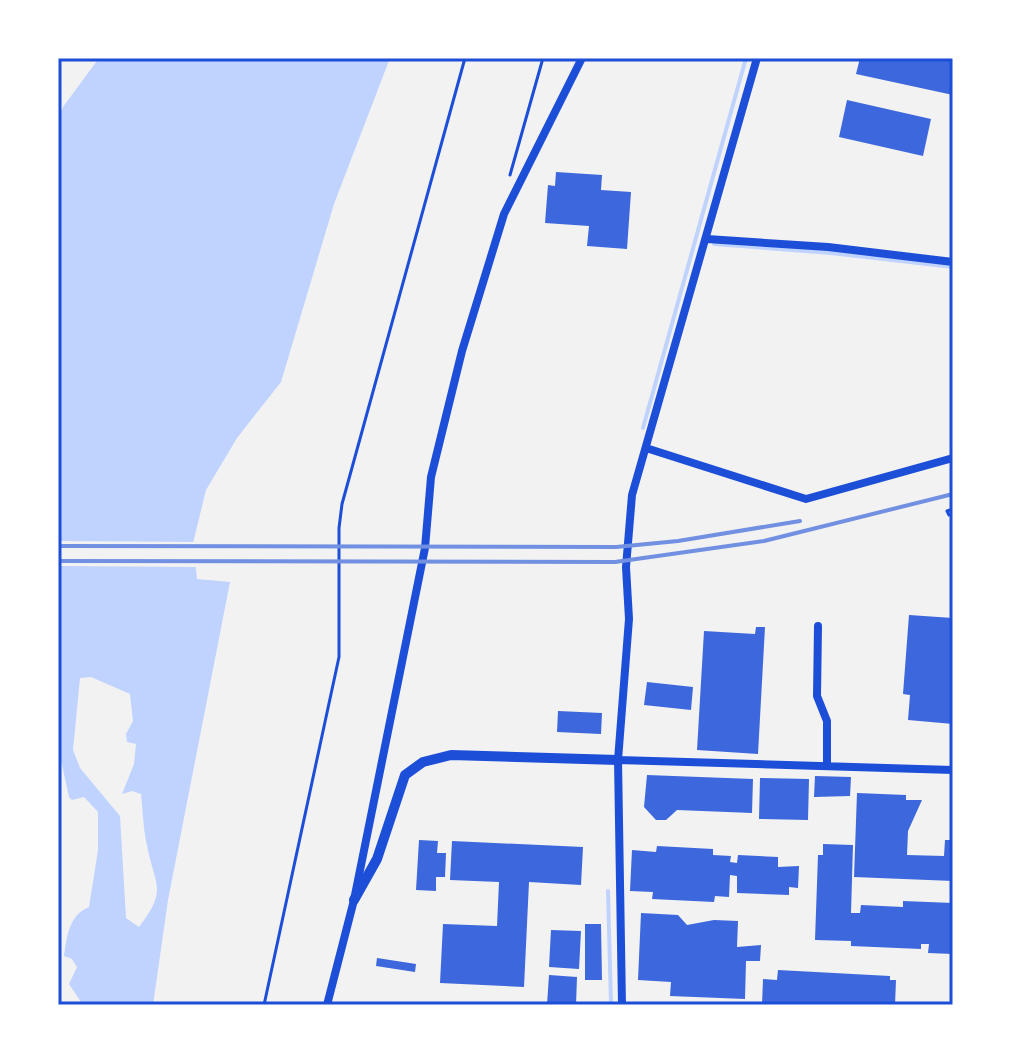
<svg xmlns="http://www.w3.org/2000/svg" width="1011" height="1063" font-family="'DM Sans',sans-serif">
  <rect width="100%" height="100%" fill="#f2f2f2"/>
  <!-- water -->
  <path fill="#bfd3fe" fill-rule="evenodd" d="M99,58H390L334,204L281,382L237,438L206,490L193,543L197,579L230,582L168,900L153,1005H83L69,984L77,967L72,959L64,956C67,936 69,915 89,907L98,850V812L84,797L72,800L69,797L61,760H58V119L63,107ZM91,677L130,694L133,721L126,734L127,742L136,744L134,764L122,794L132,791L141,794C143,811 143,828 147,845C154,885 169,888 139,927L126,918L120,816L80,768L73,750L80,678Z"/>
  <!-- pier -->
  <path fill="#f2f2f2" d="M58,541L198,542V567L58,566Z"/>
  <g fill="none" stroke-linecap="round" stroke-linejoin="round">
    <!-- stream -->
    <path stroke="#bfd3fe" stroke-width="4" d="M714,244L831,253L953,267
      M643,428L746,58
      M608,891L611,1005"/>
  </g>
  <!-- building -->
  <path fill="#3d67dc" d="M860,58L953,60V95L856,74Z
    M847,100L931,119L923,156L839,137Z
    M556,172L602,175L601,190L631,192L627,249L587,246L589,226L545,223L548,185L555,186Z
    M909,615L953,618V724L908,720L910,695L903,694Z
    M756,627H765L758,754L697,750L704,631L755,634Z
    M647,682L693,687L691,710L644,705Z
    M558,711L602,713L601,734L557,732Z
    M647,775L753,779L752,813L677,810L666,820H656L644,807Z
    M815,776L851,777L850,796L814,797Z
    M760,778L809,779L808,820L759,819Z
    M857,793L906,795V800H922L908,831L907,855L944,856L945,840H953V881L854,877Z
    M419,840L438,841L437,853H446L445,877H436V891L416,890Z
    M452,841L583,847L581,885L529,882L524,987L440,983L443,924L497,926L499,882L450,880Z
    M823,844L853,845L851,913H860L861,905L903,907V901L953,903V954L928,953L929,944H921V949L851,946V941L815,940L818,855H823Z
    M657,846L713,849V855L731,856L730,862L737,863L738,855L778,857V867L799,866L798,888L789,887V895L737,893V876L730,875L729,897L715,896L714,902L652,899L653,892L630,891L632,850L656,852Z
    M641,913L678,915L687,925L714,920L738,921L737,947L761,945L760,961H746L745,999L670,996L671,982L638,980Z
    M585,924H601L602,980H585Z
    M551,930L581,931L579,969L549,967Z
    M377,958L416,964L415,972L376,966Z
    M778,970L890,976V980H896L895,1005H762L763,979L777,980Z
    M549,975L577,977L576,1005H547Z"/>
  <g fill="none" stroke-linecap="round" stroke-linejoin="round">
    <!-- path -->
    <path stroke="#1d4ed8" stroke-width="3" d="M510,175L543,58
      M953,509L947,511L949,515L953,514
      M264,1005L339,657V528L342,504L465,58"/>
    <!-- minor -->
    <path stroke="#1d4ed8" stroke-width="8" d="M707,239L828,247L953,262
      M646,448L806,499L953,458
      M818,626L817,696L827,721V765
      M618,760L953,770
      M327,1005L354,900L425,548L431,477L462,351L504,214L582,58
      M622,1005L618,760L629,619L626,567L632,495L757,58"/>
    <!-- tertiary -->
    <path stroke="#1d4ed8" stroke-width="10" d="M354,900L377,859L405,775L423,762L451,755L618,760"/>
    <!-- rail -->
    <path stroke="#7290e2" stroke-width="4" d="M58,546L616,547L678,541L800,521
      M58,561L615,562L764,541L953,494"/>
  </g>
  <!-- border -->
  <rect width="1011" height="1063" fill="none" stroke="#ffffff" stroke-width="120"/>
  <rect x="60" y="60" width="891" height="943" fill="none" stroke="#1d4ed8" stroke-width="3"/>
</svg>
